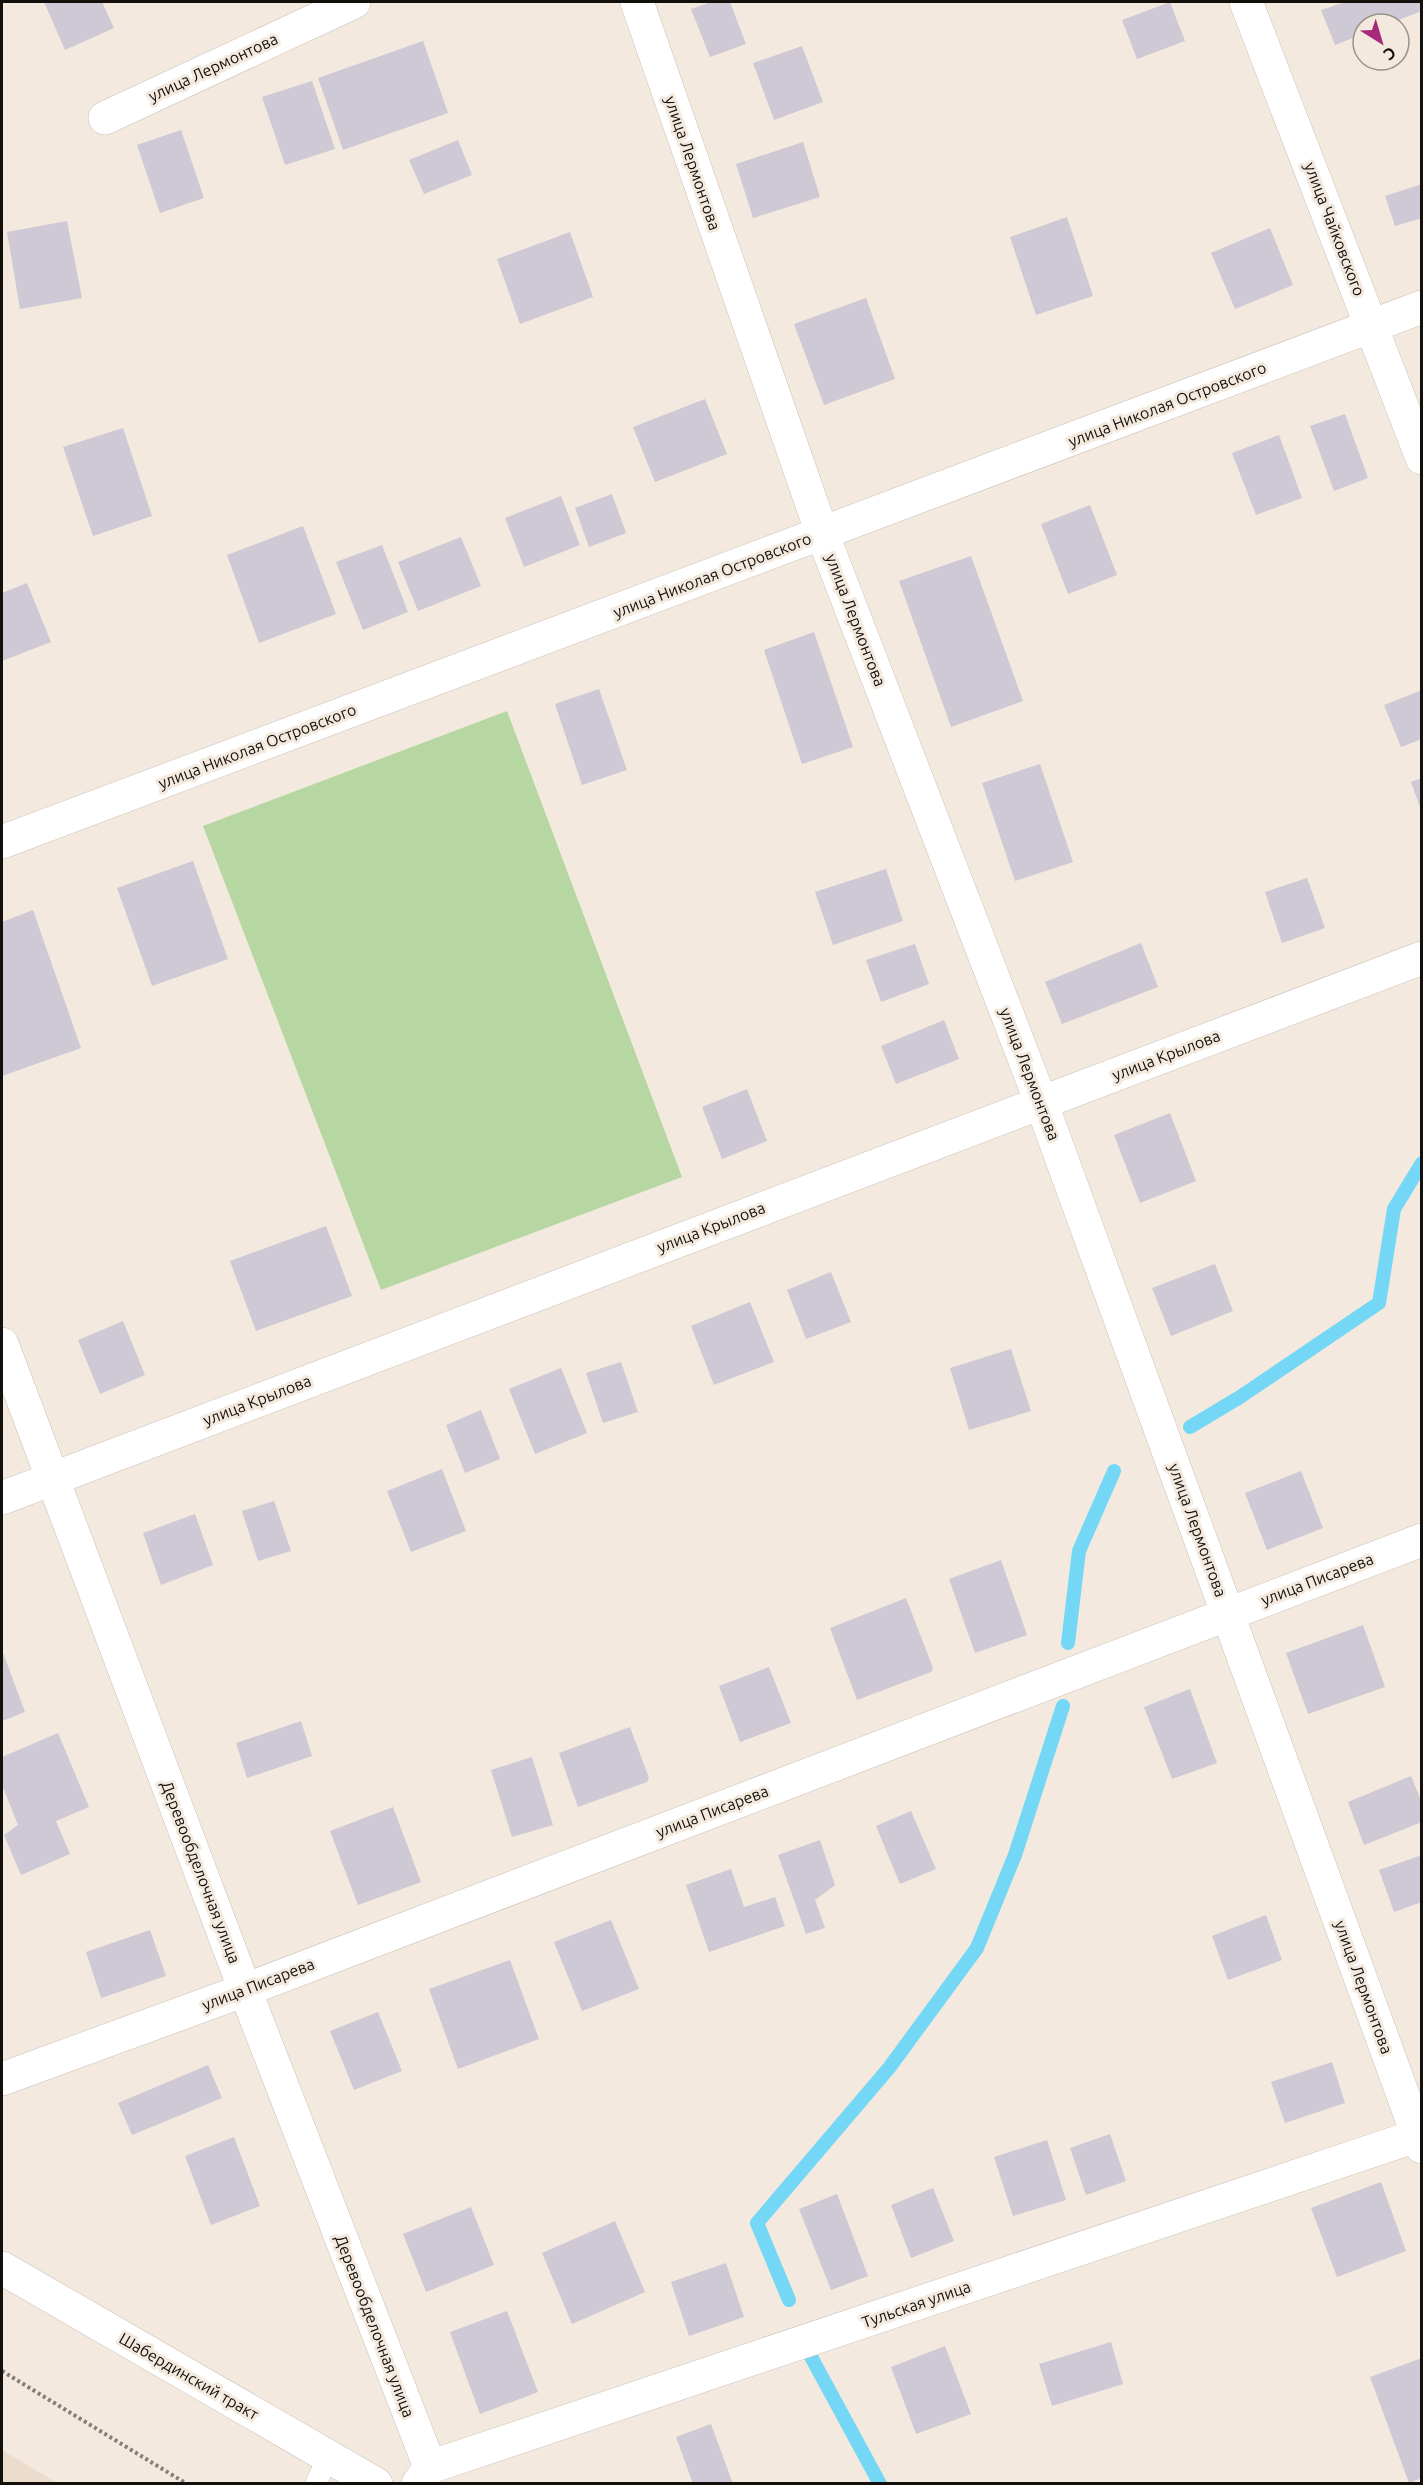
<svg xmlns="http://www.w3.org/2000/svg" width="1423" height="2485" font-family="Ubuntu,sans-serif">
  <rect width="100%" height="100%" fill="#f3e9df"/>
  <!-- built -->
  <path fill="#ecdccc" d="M2,2450L57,2483H2Z"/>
  <!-- green -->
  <path fill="#b7d7a2" d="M507,711L682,1177L381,1290L203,826Z"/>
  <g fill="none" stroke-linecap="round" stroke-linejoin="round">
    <!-- stream -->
    <path stroke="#73d7f5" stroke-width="14" d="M1190,1427L1240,1397L1379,1303L1394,1209L1422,1163
      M1068,1643L1079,1551L1114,1471
      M789,2300L757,2223L889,2068L977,1948L1015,1855L1063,1706
      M803,2342L880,2484"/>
  </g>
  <!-- building -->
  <path fill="#cec9d5" d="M44,2H102L114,28L65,50Z
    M711,2H730L746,44L710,57L691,9Z
    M1170,2L1185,41L1137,59L1122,20Z
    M1345,2H1422V11L1388,24H1363V34L1335,45L1321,10Z
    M423,41L448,113L343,150L318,78Z
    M802,46L823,102L774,120L753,63Z
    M312,81L335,149L285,165L262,97Z
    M181,130L204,198L160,213L137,145Z
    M458,140L472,175L424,194L409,160Z
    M803,142L820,197L753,218L736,164Z
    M1422,184V218L1395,226L1385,196Z
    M1067,217L1093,296L1036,315L1010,237Z
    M67,221L82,298L20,309L7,232Z
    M1270,228L1293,285L1235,309L1211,253Z
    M570,232L593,297L520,324L497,259Z
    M866,298L895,379L824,405L794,324Z
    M705,399L727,454L655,482L633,427Z
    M1345,414L1368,478L1334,491L1310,426Z
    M123,428L152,516L93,536L63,447Z
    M1279,435L1302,498L1256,515L1232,453Z
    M612,494L626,533L589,547L575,508Z
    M561,496L580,545L524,567L505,518Z
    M1090,505L1117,575L1068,594L1041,524Z
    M303,526L336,614L259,643L227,555Z
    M461,537L481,586L418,611L398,562Z
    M382,545L408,612L363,630L336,562Z
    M971,556L1023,701L951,727L899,581Z
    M27,583L51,642L2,661V593Z
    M814,632L853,747L802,764L764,650Z
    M599,689L627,770L582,785L555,704Z
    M1422,690V739L1401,747L1384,705Z
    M1040,764L1073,862L1015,881L982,783Z
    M1422,778V809L1421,810L1411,782Z
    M193,861L228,959L152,986L117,888Z
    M886,869L903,921L833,945L815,892Z
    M1307,878L1325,928L1282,943L1265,892Z
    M33,910L81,1048L2,1076V922Z
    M1141,943L1158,987L1062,1024L1045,982Z
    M915,944L929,984L881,1002L866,960Z
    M944,1020L959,1059L896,1084L881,1046Z
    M747,1089L767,1141L722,1159L702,1107Z
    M1170,1113L1196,1181L1140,1203L1114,1135Z
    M326,1226L352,1296L256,1331L230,1261Z
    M1215,1264L1233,1311L1171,1336L1152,1288Z
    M831,1272L851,1322L806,1339L787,1290Z
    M750,1302L774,1362L714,1385L691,1326Z
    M123,1321L145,1375L100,1394L78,1340Z
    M1011,1349L1031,1411L969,1430L950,1368Z
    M621,1362L638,1412L603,1423L586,1373Z
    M561,1368L587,1433L535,1454L509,1389Z
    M481,1410L500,1459L465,1473L446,1425Z
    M442,1469L466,1531L411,1552L387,1491Z
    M1301,1471L1323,1528L1267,1550L1245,1493Z
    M274,1501L291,1551L258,1561L242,1511Z
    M195,1514L213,1565L161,1585L143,1533Z
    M1001,1560L1027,1635L975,1653L949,1579Z
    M906,1598L933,1668L931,1672L857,1700L830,1628Z
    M1363,1625L1385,1687L1308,1714L1286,1653Z
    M2,1650L25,1712L2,1721Z
    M769,1667L791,1723L740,1742L719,1686Z
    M1190,1689L1217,1763L1172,1779L1144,1707Z
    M301,1721L312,1756L247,1778L236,1743Z
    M630,1727L649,1778L647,1782L578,1807L559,1753Z
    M58,1733L89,1807L56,1821L70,1854L21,1875L4,1835L18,1825L2,1785V1757Z
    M532,1757L553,1825L512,1837L491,1770Z
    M1411,1776L1422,1803V1822L1364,1845L1348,1802Z
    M393,1807L421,1882L358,1905L330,1831Z
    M911,1811L936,1869L900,1884L876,1826Z
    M820,1840L835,1885L815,1900L825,1928L806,1934L778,1855Z
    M1422,1855V1902L1394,1912L1379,1870Z
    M731,1869L744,1907L775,1897L785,1926L709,1952L686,1885Z
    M1266,1915L1282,1960L1228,1980L1212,1936Z
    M611,1920L639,1989L582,2011L554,1942Z
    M150,1930L166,1976L101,1998L86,1952Z
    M510,1960L539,2039L458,2069L429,1989Z
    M378,2012L402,2071L354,2090L330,2031Z
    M1332,2062L1345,2103L1285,2123L1271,2082Z
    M208,2065L222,2098L132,2135L118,2103Z
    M1110,2134L1126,2181L1086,2195L1070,2148Z
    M234,2137L260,2206L211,2225L185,2156Z
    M1047,2140L1066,2200L1013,2216L994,2157Z
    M1381,2182L1406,2251L1337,2277L1311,2208Z
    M933,2188L954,2241L911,2258L891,2205Z
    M837,2194L868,2276L831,2290L799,2209Z
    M471,2207L494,2265L426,2292L403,2234Z
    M615,2221L645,2292L572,2324L542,2253Z
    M726,2263L744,2317L689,2336L671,2282Z
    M507,2311L538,2392L480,2414L450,2332Z
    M1111,2342L1123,2384L1052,2406L1039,2364Z
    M945,2346L971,2414L916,2434L891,2367Z
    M1422,2358V2478L1409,2483L1370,2377Z
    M711,2424L733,2484H693L676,2437Z"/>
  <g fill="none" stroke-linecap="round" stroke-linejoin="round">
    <defs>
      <path id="service" d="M316,2484L328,2456"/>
      <path id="minor" d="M637,2L822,533L1041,1102L1422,2147
        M1246,2L1422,458
        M105,118L354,2
        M2,842L1422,307
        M2,1344L245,1990L430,2467
        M2,1498L1422,958
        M2,2079L245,1990L1422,1540
        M418,2484L430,2467L1422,2134"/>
      <path id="secondary" d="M2,2268L376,2484"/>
    </defs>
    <!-- service casing -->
    <use href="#service" stroke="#cac0b7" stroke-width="22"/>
    <!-- minor casing -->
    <use href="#minor" stroke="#cac0b7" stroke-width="34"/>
    <!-- secondary casing -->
    <use href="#secondary" stroke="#cac0b7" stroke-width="34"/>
    <!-- path -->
    <path stroke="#857e77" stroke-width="4" stroke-dasharray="3 3" stroke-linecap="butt" d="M2,2371L187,2484"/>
    <!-- service -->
    <use href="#service" stroke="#fff" stroke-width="21"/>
    <!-- minor -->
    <use href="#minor" stroke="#fff" stroke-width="33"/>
    <!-- secondary -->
    <use href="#secondary" stroke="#fff" stroke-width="33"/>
  </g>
  <g text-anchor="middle" stroke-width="6" stroke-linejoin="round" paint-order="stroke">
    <!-- street labels -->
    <g font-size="16" fill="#13100c" stroke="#f3e9df">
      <text transform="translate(213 67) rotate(-25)" y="6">улица Лермонтова</text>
      <text transform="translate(693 163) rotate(71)" y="6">улица Лермонтова</text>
      <text transform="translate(1335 229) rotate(69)" y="6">улица Чайковского</text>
      <text transform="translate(1167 404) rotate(-21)" y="6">улица Николая Островского</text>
      <text transform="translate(712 575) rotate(-21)" y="6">улица Николая Островского</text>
      <text transform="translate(856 620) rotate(69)" y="6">улица Лермонтова</text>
      <text transform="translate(257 746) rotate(-21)" y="6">улица Николая Островского</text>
      <text transform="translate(1166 1055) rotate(-21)" y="6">улица Крылова</text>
      <text transform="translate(1030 1074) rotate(69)" y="6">улица Лермонтова</text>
      <text transform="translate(711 1227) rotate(-21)" y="6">улица Крылова</text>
      <text transform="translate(257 1400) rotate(-21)" y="6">улица Крылова</text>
      <text transform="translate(1198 1530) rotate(70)" y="6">улица Лермонтова</text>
      <text transform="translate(1317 1579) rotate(-21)" y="6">улица Писарева</text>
      <text transform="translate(712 1811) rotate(-21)" y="6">улица Писарева</text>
      <text transform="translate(201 1872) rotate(69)" y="6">Деревообделочная улица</text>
      <text transform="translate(258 1984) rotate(-21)" y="6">улица Писарева</text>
      <text transform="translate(1364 1987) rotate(70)" y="6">улица Лермонтова</text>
      <text transform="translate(916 2304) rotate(-19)" y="6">Тульская улица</text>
      <text transform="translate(375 2326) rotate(69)" y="6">Деревообделочная улица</text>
      <text transform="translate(189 2376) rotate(30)" y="6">Шабердинский тракт</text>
    </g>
  </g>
  <!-- border -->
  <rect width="1423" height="2485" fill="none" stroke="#13100c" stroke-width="6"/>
  <!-- north arrow -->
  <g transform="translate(1381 42) rotate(143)"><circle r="28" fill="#f3e9df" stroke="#99928b" stroke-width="1.5"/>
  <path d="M0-4.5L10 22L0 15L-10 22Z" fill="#a7297a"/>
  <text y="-9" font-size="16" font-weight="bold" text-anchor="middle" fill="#13100c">С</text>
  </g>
</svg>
